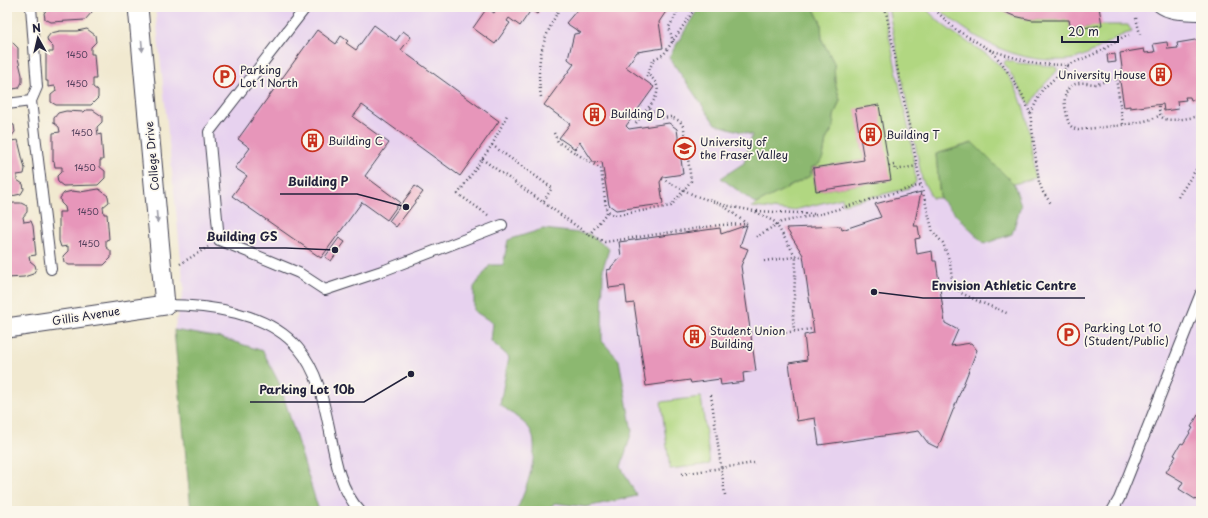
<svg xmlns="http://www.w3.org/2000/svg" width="1208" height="518" font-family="'Playpen Sans',sans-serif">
  <rect width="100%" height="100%" fill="#fbf7ec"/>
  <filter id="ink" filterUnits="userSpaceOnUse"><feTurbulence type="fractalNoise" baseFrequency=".025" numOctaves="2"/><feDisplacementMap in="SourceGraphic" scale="8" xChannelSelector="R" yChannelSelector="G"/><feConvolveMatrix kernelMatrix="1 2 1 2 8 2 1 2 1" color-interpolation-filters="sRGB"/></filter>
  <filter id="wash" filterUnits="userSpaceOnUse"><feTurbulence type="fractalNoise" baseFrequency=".012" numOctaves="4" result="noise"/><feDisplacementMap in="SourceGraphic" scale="16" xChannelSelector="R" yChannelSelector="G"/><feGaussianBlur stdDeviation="0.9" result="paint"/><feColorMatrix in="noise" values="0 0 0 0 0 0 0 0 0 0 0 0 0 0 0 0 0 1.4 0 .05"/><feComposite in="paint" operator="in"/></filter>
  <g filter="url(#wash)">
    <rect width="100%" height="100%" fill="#f1e9d0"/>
    <!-- built -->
    <path fill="#e7d2ef" d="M155,7H1201V511H191L174,330L184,288Z"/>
    <!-- green -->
    <path fill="#b1d781" stroke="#6a7c5e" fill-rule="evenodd" d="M813,7H883L911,140L916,182L909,188L843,204L842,198L790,211L752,207C771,194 793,187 812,174L811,167L823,157L826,140L833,128L834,116L840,100L835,82L834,63L822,40L821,23ZM856,109L890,180L816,191L813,168L864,160Z
      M888,7H925C940,26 963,39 983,52C1028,81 1029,131 1035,178L1014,184L972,143L936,154L940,198H932L922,179Z
      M936,7H993L1014,16L1032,20H1069L1071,30L1102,25H1128L1132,32C1113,36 1098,51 1080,57C1070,61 1061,60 1050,60C1005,58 970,35 936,7Z
      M1006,60L1017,63L1053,66L1057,68V71L1040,89L1030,105L1004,63Z
      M701,397L710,464L670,469L661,402Z"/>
    <!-- forest -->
    <path fill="#8cb86f" stroke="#576d55" d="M699,7H813L821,23L822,40L834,63L835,82L840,100L834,116L833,128L826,140L823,157L819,164L811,168L810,176L756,204L721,178L744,163L752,135L715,124L669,57Z
      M973,143L1014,184L1021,205L1012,234L984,244L940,198L936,154Z
      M543,229L589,234L609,249L603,268L602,341L619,360L632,431L621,467L637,496L586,507L555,503L545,511H516C525,494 543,445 529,428C521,419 509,412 500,404L509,357L491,341L493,323L474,311V287L490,265H503L508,240Z
      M174,330L222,338L263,351L280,385L319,511H191Z"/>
    <g id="blocks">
      <!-- building -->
      <path fill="#e796ba" d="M49,7H92V12L85,20L51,22L45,19L44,13Z
        M490,7H543L537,14L531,10L520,26L509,18L507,21L510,23L495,44L473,28L487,8L494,13L495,11Z
        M577,7H669L659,22L663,48L637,52L626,67L654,87L626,126L629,129L669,123L677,129L683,174L663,177L660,182L663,204L616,210L609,205L602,162L594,163L580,142L575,149L559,138L570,124L544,105L574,64L568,59L574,34L581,33L566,23L577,10Z
        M992,7H1099L1102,25L1071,30L1069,20H1032L1014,16Z
        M374,25L396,41L403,31L411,37L401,50L499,121L460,176L362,105L353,117L389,143L365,176L400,202L387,220L362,202L321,258L232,196L247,176L235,168L250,148L238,139L317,30L336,44L341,36L348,41L346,43L356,50Z
        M87,29L95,35L96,42L91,47V54H94L96,79H93V87L98,91V98L91,105H56L51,102V95L56,91L55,86L48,87V81H46V52H53V47L48,42L47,38L51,33L60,31H77Z
        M1201,39V98L1191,100L1190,97H1185L1186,100L1177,101L1178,109L1164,111L1163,104L1130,108V106L1124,107L1119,75H1123L1120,53L1144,49L1145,53L1155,52L1153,44L1167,42L1168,49L1178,48L1177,43Z
        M11,41L18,48V58L22,75V82L19,88L13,89L7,85V42Z
        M1115,54L1116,62L1108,63L1107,55Z
        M879,105L891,180L816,191L813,168L864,160L855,109Z
        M86,110H93L102,116V122L97,127L98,135L101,134L103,160H100V167L105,171V178L98,185L63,186L58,182L57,176L62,171V167H55L54,161L53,162V133L60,132L59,127L54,123V118L58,113L66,111L84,112Z
        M7,123L14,125L15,132L11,137V141L18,140L25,169L24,174L17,175V180L23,184L24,189L21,194L7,197Z
        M415,186L423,192L396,227L389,221Z
        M99,189L108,196L109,202L103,207L104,214H107L109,239L106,240V247L111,251V258L104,265H69L64,262L63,256L68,251V246L61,247L59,241V212H66L65,207L61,203L60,198L64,193L72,191L80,192Z
        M921,192L914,226H918L920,238L915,239L917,254L932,251L933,261H936L945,323L958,330L951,346L971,343L977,350L938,448L928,443L919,431L819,445L815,418L797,421L789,363L807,360L804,335L814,333L803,255L786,228L841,226L842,230L881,217L875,204Z
        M14,203H21L27,206V212L23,217L24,222L31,221L33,226L36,255L29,256L30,261L35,265L36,269L33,274L24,277L7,278V204Z
        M747,225L740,246L748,249L741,266L756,371L743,373L744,382L721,385L720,379L691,383L690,380L646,386L634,303L627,304L625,286L609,288L607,270L611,269V267L621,256L619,242L720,228L721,234Z
        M339,238L345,242L331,261L325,257Z
        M1198,415L1201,417V496L1198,501L1179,489L1183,482L1166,472L1176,456L1174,455L1181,443L1183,444L1193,428L1191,427Z"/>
    </g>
  </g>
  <g filter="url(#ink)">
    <use href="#blocks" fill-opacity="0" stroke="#414051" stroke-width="1"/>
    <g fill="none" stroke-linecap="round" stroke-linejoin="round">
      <defs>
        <path id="service" d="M31,7L37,87L31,101L51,269
          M306,7L209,132L219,240L299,273L325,290L385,270L502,225
          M1159,7C1171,16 1187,14 1201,15
          M7,104L31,101
          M165,305C208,305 268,312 298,348C318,371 324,403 330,432C335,459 340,490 360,511
          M1112,511L1119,499L1201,293"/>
        <path id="minor" d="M7,328L165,305L138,7"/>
      </defs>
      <!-- service casing -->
      <use href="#service" stroke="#414051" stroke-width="12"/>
      <!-- minor casing -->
      <use href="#minor" stroke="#414051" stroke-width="21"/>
      <!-- path -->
      <path stroke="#414051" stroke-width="2.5" stroke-dasharray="1 3" stroke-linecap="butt" d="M885,7L921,185L933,232L943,243L950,262L952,281L961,293L980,302L1009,314
        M932,7L955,29L990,50L1002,63L1023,96L1030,113L1039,182L1043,192L1052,205
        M1136,18L1140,34
        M673,42L669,27L677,13V7
        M990,50L1035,64L1068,65L1101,51L1123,37L1129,35
        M646,77L654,59L664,54L696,7
        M541,97C535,58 543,40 560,7
        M1159,106C1159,109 1159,113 1161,116C1166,124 1192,117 1201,116
        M1031,113L1042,90L1068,66
        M636,123C648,106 671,90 647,74
        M1123,124L1116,78C1109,79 1103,83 1095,84C1090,84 1085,82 1080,83C1064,85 1063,99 1066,111C1068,121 1067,126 1078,130C1098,127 1145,125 1160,115
        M554,133L558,142L601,169L606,208L611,214L617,215L671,206L691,181L684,128L680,121L671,117L661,118L647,107
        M492,145L552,188L543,202
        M482,159L589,235L605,242L720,225L747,224
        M889,166L894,165L895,170L917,166
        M662,179L696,196L724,205L754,211L775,222L796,257L793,318L794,331
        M1178,197L1201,162
        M724,206L747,224
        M757,211L815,214
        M488,215L458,194L492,145L507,115
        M589,235L608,211
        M756,237L781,222L821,214L921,185
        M764,261L801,256
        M180,264L208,247
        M774,334L812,329
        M711,395L725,495
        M682,474L754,463"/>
      <!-- service -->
      <use href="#service" stroke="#fff" stroke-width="10"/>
      <!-- minor -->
      <use href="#minor" stroke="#fff" stroke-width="19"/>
    </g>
    <!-- one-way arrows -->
    <defs><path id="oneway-solid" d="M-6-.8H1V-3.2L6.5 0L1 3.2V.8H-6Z"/></defs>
    <g fill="#9c9ca7">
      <use href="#oneway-solid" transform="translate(142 46) rotate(85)"/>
      <use href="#oneway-solid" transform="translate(157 217) rotate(85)"/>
    </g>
  </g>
  <!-- icons -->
  <defs>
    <symbol id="building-ring" viewBox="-11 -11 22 22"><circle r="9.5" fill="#fbf7ec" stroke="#c8321e" stroke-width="1.5"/><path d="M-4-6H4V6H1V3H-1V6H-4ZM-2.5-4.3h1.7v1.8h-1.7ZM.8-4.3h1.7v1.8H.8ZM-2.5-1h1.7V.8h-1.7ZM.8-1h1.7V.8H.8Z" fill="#c8321e"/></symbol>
    <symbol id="parking-ring" viewBox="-11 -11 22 22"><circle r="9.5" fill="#fbf7ec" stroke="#c8321e" stroke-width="1.5"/><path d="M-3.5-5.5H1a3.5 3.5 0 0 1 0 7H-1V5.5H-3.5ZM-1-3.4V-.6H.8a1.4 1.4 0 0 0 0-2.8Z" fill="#c8321e"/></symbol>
    <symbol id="university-ring" viewBox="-11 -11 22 22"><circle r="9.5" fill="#fbf7ec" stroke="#c8321e" stroke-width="1.5"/><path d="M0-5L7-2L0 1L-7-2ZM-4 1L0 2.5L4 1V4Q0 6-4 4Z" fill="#c8321e"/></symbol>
  </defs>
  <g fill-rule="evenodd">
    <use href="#building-ring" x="1148" y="62" width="25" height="25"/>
    <use href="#parking-ring" x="212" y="64" width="25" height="25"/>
    <use href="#building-ring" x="582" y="102" width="25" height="25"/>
    <use href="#building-ring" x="858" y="122" width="25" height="25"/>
    <use href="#building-ring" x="300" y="128" width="25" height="25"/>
    <use href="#university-ring" x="672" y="136" width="25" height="25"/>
    <use href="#parking-ring" x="1056" y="322" width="25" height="25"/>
    <use href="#building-ring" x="682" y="324" width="25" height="25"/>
  </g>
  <g text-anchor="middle" stroke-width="3.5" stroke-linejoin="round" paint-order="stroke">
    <!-- number labels -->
    <g font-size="9" fill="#533f5b">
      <text x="77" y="58">1450</text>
      <text x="77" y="87">1450</text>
      <text x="82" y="136">1450</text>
      <text x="85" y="171">1450</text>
      <text x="88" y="215">1450</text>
      <text x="89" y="247">1450</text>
    </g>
    <!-- poi labels -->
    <g font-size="11" fill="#22223b" stroke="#fbf7ec" text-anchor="start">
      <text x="240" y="74">Parking<tspan x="240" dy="13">Lot 1 North</tspan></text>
      <text x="1146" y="79" text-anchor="end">University House</text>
      <text x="610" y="118">Building D</text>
      <text x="886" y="139">Building T</text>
      <text x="328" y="145">Building C</text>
      <text x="700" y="146">University of<tspan x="700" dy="13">the Fraser Valley</tspan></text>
      <text x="1084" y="332">Parking Lot 10<tspan x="1084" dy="13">(Student/Public)</tspan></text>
      <text x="710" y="335">Student Union<tspan x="710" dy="13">Building</tspan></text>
    </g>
    <!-- street labels -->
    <g font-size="11" fill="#22223b" stroke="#fbf7ec">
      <text transform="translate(152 156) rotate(-95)" y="4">College Drive</text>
      <text transform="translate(86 316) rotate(-9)" y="4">Gillis Avenue</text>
    </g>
  </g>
  <!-- callouts -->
  <path fill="none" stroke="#22223b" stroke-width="1.5" d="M406 207L357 194H280M335 250L286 248H199M874 292L923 298H1085M411 374L364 402H250"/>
  <g fill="#22223b" stroke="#fbf7ec" stroke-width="1.5">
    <circle cx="406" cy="207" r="4"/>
    <circle cx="335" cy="250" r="4"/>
    <circle cx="874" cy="292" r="4"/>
    <circle cx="411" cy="374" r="4"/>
  </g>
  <g font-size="12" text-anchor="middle" font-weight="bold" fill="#22223b" stroke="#fbf7ec" stroke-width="3.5" stroke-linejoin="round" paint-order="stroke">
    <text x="318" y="186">Building P</text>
    <text x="242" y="241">Building GS</text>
    <text x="1004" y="290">Envision Athletic Centre</text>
    <text x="307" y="394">Parking Lot 10b</text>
  </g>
  <!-- margin -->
  <rect width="1208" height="518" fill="none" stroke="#fbf7ec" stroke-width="24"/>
  <!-- north arrow -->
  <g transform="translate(38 38) rotate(352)" stroke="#fbf7ec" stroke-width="3" paint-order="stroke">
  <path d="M0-3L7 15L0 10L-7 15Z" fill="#22223b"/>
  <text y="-6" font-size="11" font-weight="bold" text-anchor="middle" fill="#22223b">N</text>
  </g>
  <!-- scale -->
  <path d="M1062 36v6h56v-6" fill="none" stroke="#22223b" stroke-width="2"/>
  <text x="1068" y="36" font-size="12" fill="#22223b" stroke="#fbf7ec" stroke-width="3" paint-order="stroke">20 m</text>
</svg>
